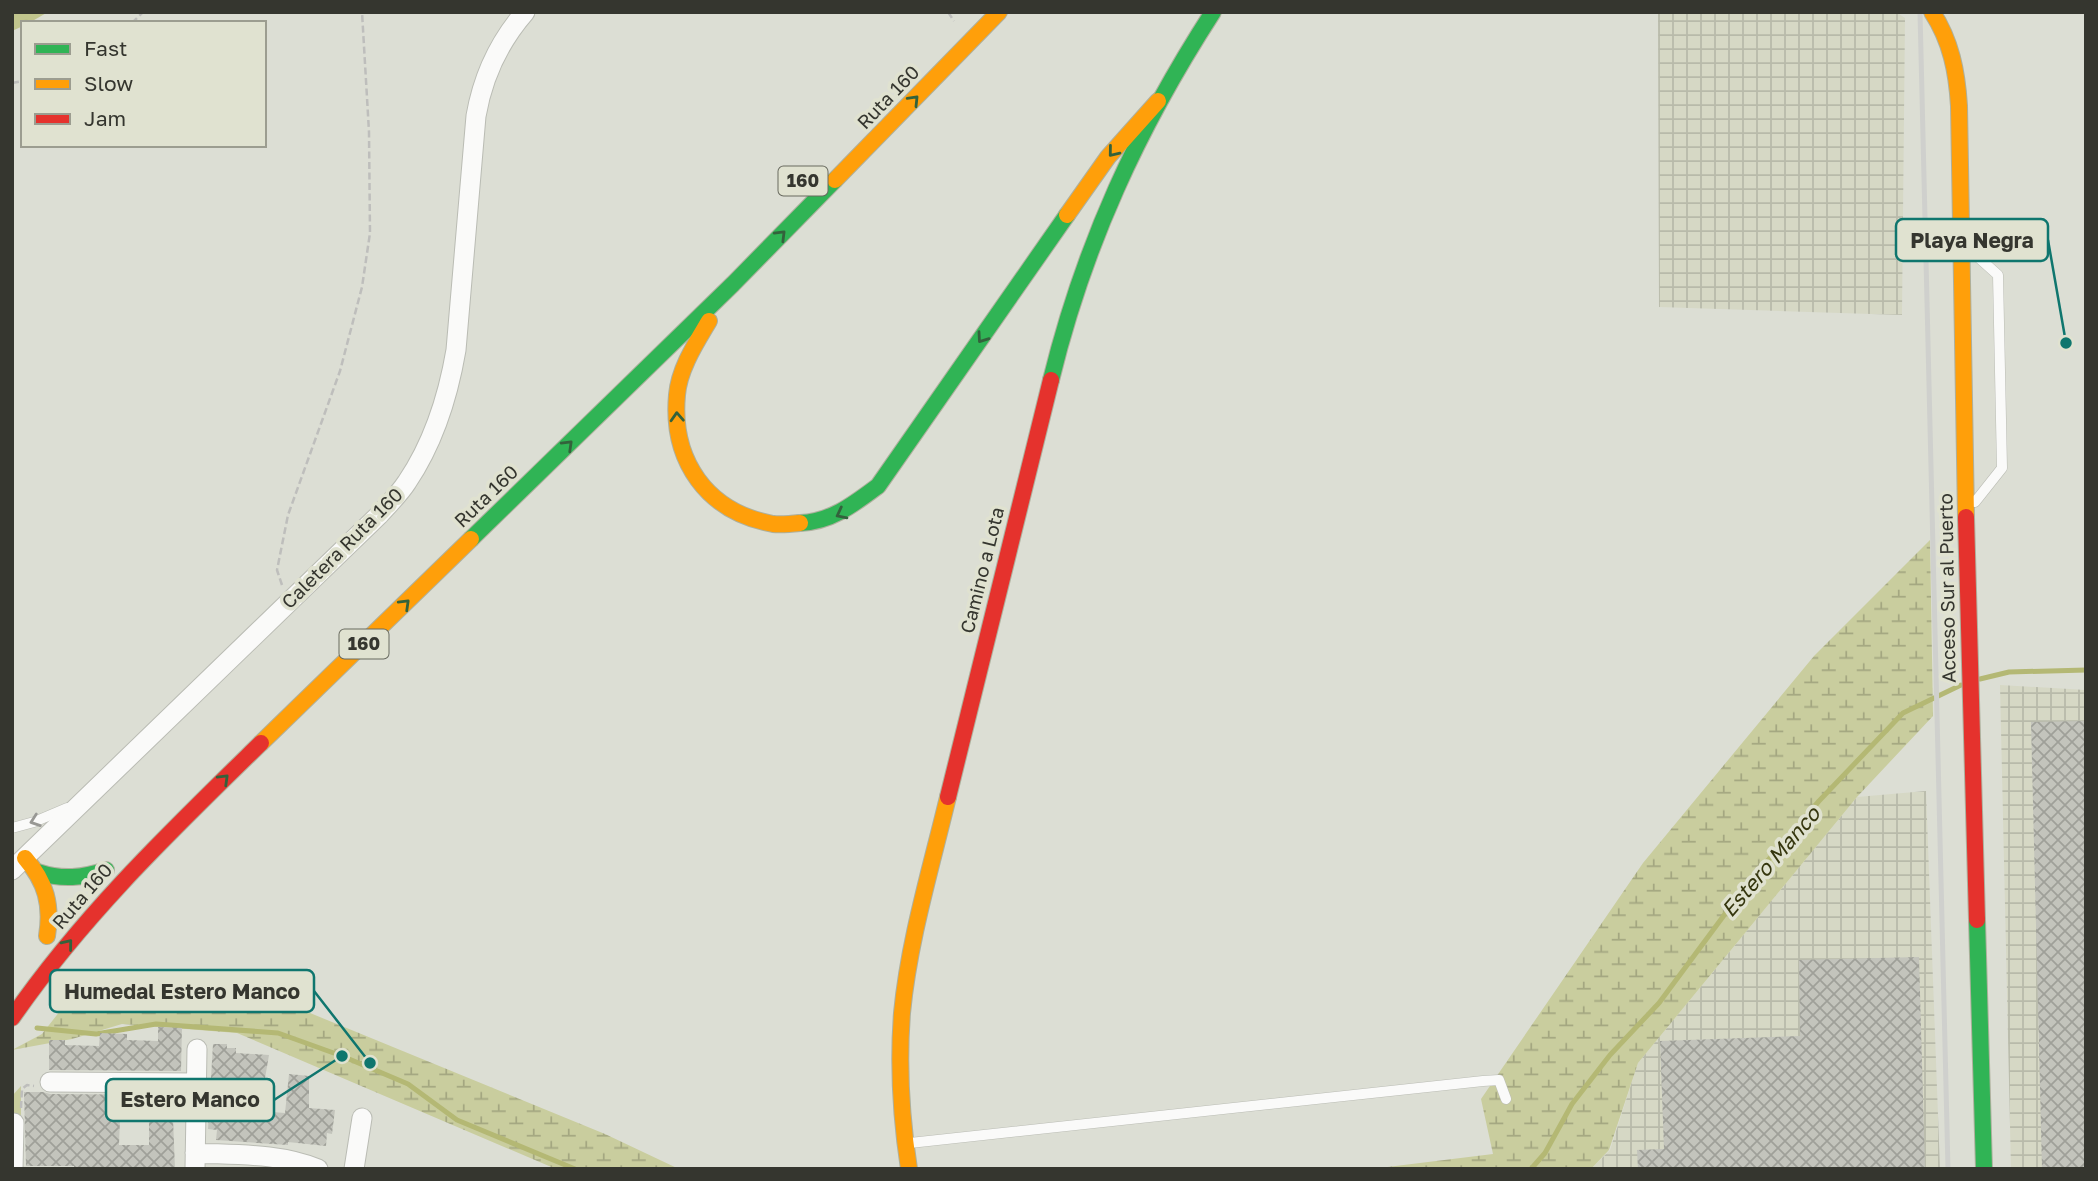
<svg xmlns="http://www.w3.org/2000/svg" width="2098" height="1181" font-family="'Golos Text',sans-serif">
  <defs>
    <pattern id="industrial-grid" width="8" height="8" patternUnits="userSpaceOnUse" patternTransform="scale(1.75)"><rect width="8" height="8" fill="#d6d8c5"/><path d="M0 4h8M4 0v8" fill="none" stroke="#b8baaa"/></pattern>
    <pattern id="forest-crowns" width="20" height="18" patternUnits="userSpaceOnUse" patternTransform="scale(1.75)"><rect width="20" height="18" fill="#c1c58d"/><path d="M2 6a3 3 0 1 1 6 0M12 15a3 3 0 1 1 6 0" fill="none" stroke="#9ea174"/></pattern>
    <pattern id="wetland-marsh" width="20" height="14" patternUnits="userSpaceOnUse" patternTransform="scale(1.75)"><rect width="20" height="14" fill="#c9cd9e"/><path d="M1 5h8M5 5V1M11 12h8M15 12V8" fill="none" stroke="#a4a781"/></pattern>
    <pattern id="building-cross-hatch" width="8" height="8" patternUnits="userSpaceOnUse" patternTransform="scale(1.75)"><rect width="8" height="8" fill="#c3c4bc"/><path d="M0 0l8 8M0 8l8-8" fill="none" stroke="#9fa099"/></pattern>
  </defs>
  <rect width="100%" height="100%" fill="#dcded4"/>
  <!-- industrial -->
  <path fill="url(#industrial-grid)" d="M1658,12H1896L1905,18L1902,315L1659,307Z
    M2000,685L2086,690V1169H2011Z
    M1926,791L1940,1169H1591L1610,1150L1638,1063L1857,797Z"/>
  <!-- green -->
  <path fill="#c9cd9e" d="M21,1086V1116L12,1115V1096Z"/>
  <!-- forest -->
  <path fill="url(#forest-crowns)" d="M12,12H48L29,23H23V26L12,31Z"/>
  <!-- wetland -->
  <path fill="url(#wetland-marsh)" d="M1930,540L1933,716L1857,797L1638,1063L1609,1150L1591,1169H1371L1493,1154L1481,1099L1643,863L1814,656Z
    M148,977L235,997L254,990L605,1134L679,1169H556L237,1033L122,1024L72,1039L12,1050L42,1034L85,979L105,988Z"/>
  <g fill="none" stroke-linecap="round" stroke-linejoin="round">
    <!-- stream -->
    <path stroke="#b4b874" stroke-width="5" d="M1980,679L2009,672L2086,670
      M37,1028L96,1034L156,1024L278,1033L342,1056L408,1084L457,1120L575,1169
      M1531,1169L1545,1153L1572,1104L1610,1055L1659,1003L1745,887L1819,801L1903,713L1961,685"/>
  </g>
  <!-- building -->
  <path fill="url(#building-cross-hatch)" fill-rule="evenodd" d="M2086,721V1169H2042L2031,722Z
    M1919,957L1925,1169H1638L1637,1150L1664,1149L1660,1041L1800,1036L1799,960Z
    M158,1027L182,1028L181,1071L49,1070V1040H65V1045L99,1046L100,1033L127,1034V1040L158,1041Z
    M213,1044H227V1048H236V1053L269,1055L264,1084H260L259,1111L285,1113L289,1074L309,1076V1108L335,1110L332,1134L327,1133L326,1146L288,1142V1145L216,1140L217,1130L208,1129Z
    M24,1092H43L50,1094L178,1095V1103H175V1118H173L175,1169H74V1166H26ZM120,1119H149V1145H119Z"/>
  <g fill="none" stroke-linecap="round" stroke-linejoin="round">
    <defs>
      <path id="lane" d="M1969,249L1998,275L2002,468L1975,502
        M12,828L34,822L67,808
        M910,1143L1483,1081L1499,1080L1506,1099"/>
      <path id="street" d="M12,870L379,515C389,504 400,493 407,482C434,442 448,397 456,350L476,116C483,76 498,43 525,12
        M50,1082L196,1083
        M195,1153C235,1155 280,1153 318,1169
        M13,1169L14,1123
        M195,1169L197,1049
        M354,1169L362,1118"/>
      <path id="fast" d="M1051,380C1084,245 1138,128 1213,12
        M800,523C831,522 854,504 878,486L1067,215
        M471,539L733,284L835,180
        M38,872C62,880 83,878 106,870
        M1977,920L1984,1169"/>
      <path id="slow" d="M1932,12C1951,41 1957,72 1959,106L1966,517
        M835,180L999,12
        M1067,215L1108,157L1158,101
        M709,321C696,343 679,369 677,395C671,461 707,512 773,524C781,525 791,524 800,523
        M261,743L471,539
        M25,858C46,882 52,905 47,936
        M909,1169C901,1117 898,1066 902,1013C909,940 931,868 948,797"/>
      <path id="jam" d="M1966,517L1977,920
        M948,797L1051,380
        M12,1018C83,915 172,830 261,743"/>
    </defs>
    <!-- lane casing -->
    <use href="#lane" stroke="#babcb4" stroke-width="11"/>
    <!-- street casing -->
    <use href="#street" stroke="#babcb4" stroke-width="21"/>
    <!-- fast casing -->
    <use href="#fast" stroke="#aeb09d" stroke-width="18"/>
    <!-- slow casing -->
    <use href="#slow" stroke="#aeb09d" stroke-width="18"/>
    <!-- jam casing -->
    <use href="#jam" stroke="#aeb09d" stroke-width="18"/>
    <!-- path -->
    <path stroke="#bebebc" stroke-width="2.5" stroke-dasharray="7 3.5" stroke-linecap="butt" d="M948,12L954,21
      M132,23L143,12
      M12,83L23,81
      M282,585L277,570L288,515L340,371L362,287L370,233L369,132L362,12
      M21,1108L22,1089L27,1085L34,1086"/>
    <!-- lane -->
    <use href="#lane" stroke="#fafaf9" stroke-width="10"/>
    <!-- street -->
    <use href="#street" stroke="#fafaf9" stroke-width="19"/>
    <!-- fast -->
    <use href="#fast" stroke="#30b455" stroke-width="16"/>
    <!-- slow -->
    <use href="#slow" stroke="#ff9f0a" stroke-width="16"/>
    <!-- jam -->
    <use href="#jam" stroke="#e5322d" stroke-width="16"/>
    <!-- rail -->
    <path stroke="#cfd0cd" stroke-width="5" d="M1920,12L1948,1169"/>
  </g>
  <!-- one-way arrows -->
  <defs><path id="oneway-chevron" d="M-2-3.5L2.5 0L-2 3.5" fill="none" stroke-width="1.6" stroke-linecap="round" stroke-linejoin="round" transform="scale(1.75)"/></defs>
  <g stroke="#33623c">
    <use href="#oneway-chevron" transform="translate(914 100) rotate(-46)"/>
    <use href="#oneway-chevron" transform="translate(1113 152) rotate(129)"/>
    <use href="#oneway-chevron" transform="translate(781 235) rotate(-45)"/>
    <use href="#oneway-chevron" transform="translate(982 338) rotate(125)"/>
    <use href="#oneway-chevron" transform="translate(677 417) rotate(-93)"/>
    <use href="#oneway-chevron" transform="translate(568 445) rotate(-44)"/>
    <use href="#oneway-chevron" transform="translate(841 514) rotate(153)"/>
    <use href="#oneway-chevron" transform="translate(405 604) rotate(-44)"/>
    <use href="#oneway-chevron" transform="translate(224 779) rotate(-44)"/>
    <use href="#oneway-chevron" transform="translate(68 944) rotate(-51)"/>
  </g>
  <use stroke="#989894" href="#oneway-chevron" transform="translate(35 821) rotate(161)"/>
  <g text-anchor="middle" stroke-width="7" stroke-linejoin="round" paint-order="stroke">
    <!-- shield labels -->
    <g fill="#e0e2d0" stroke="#686a5f" stroke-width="2">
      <rect x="778.5" y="166.5" width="49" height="29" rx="5"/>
      <rect x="339.5" y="629.5" width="49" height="29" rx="5"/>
    </g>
    <g font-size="18" font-weight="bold" fill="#35362f">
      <text x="803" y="187">160</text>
      <text x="364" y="650">160</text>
    </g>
    <!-- street labels -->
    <g font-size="19" fill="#35362f" stroke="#e0e2d0">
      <text transform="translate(888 97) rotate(-46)" y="7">Ruta 160</text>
      <text transform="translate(486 496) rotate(-44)" y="7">Ruta 160</text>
      <text transform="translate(342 548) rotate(-45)" y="7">Caletera Ruta 160</text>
      <text transform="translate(982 570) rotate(-76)" y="7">Camino a Lota</text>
      <text transform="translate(1947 588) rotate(-91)" y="7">Acceso Sur al Puerto</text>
      <text transform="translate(82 896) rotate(-49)" y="7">Ruta 160</text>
    </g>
    <!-- water labels -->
    <g font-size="21" font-style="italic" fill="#35360e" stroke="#e0e2d0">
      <text transform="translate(1771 862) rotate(-49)" y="7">Estero Manco</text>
    </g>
  </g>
  <!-- callouts -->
  <path fill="none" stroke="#0f766e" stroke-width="2.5" d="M2066 343L2048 240M370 1063L314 991M342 1056L274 1100"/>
  <g fill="#0f766e" stroke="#e0e2d0" stroke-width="2.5">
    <circle cx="2066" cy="343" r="7"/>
    <circle cx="370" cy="1063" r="7"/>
    <circle cx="342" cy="1056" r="7"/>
  </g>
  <g fill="#e0e2d0" stroke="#0f766e" stroke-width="2.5">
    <rect x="1896" y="219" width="152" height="42" rx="7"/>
    <rect x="50" y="970" width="264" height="42" rx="7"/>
    <rect x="106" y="1079" width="168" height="42" rx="7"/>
  </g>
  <g font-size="21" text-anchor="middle" font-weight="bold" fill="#35362f">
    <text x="1972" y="248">Playa Negra</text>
    <text x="182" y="999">Humedal Estero Manco</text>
    <text x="190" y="1107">Estero Manco</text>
  </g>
  <!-- border -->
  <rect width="2098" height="1181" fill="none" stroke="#35362f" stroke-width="28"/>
  <!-- legend -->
  <rect x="21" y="21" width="245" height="126" fill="#e0e2d0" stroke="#9c9d90" stroke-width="2"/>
  <rect x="35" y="44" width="35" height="10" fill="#30b455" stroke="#9c9d90" stroke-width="2"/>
  <text x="84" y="56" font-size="21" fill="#35362f">Fast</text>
  <rect x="35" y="79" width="35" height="10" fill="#ff9f0a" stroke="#9c9d90" stroke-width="2"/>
  <text x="84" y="91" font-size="21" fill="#35362f">Slow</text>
  <rect x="35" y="114" width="35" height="10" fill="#e5322d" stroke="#9c9d90" stroke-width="2"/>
  <text x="84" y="126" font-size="21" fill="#35362f">Jam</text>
</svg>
